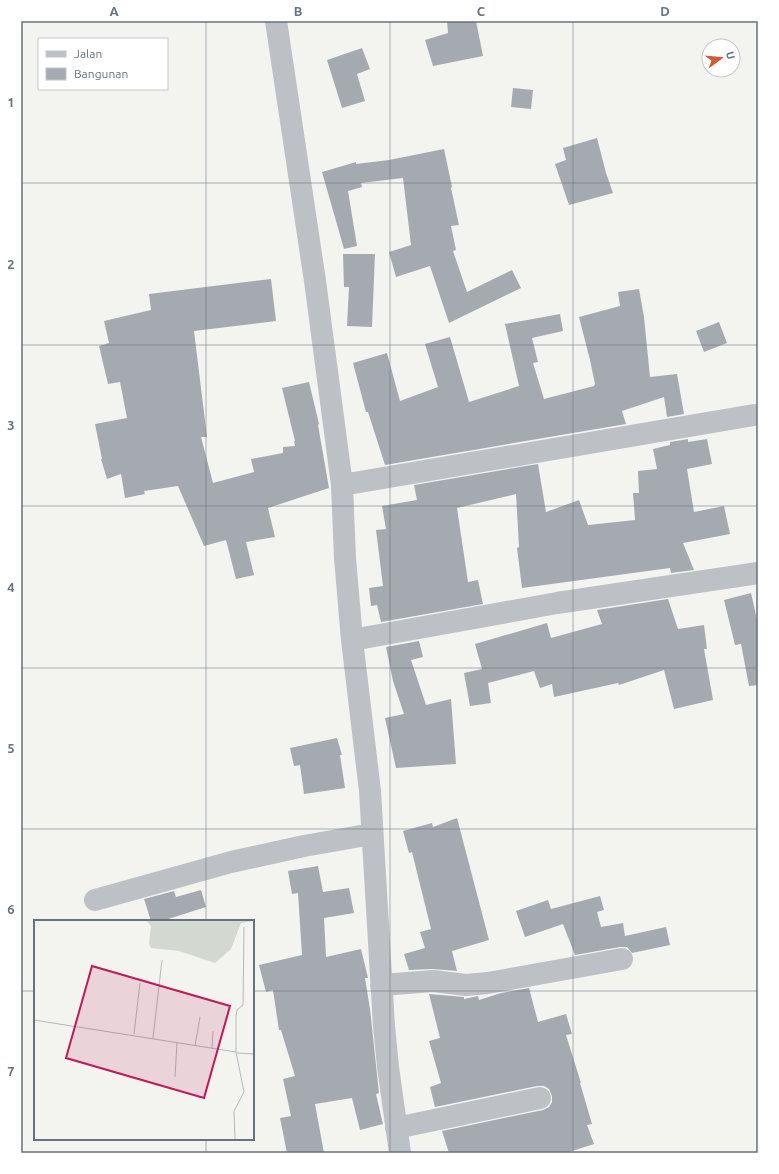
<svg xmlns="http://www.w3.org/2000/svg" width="779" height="1174" font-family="Ubuntu,sans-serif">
  <rect width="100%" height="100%" fill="#f3f4f0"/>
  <!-- building -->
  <path fill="#a4aab0" d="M447,21H476L483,56L433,66L425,40L448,33Z
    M362,48L370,69L357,74L365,101L342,108L327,60Z
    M513,88L533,90L531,109L511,107Z
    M597,138L606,173L613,193L569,205L555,164L566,160L563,148Z
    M444,149L452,187L451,188L459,225L451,226L456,250L453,251L467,292L512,270L521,288L449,323L430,266L396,277L389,252L411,245L403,178L361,183L362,187L348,191L357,246L344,249L322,172L356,162V164L389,160Z
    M343,254H375L372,327L347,326L349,287H344Z
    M271,279L276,321L194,331L207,437H201L213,483L254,472L251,459L283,453V447L295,446L294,441H295L282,388L309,382L319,424L318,425L329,488L268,508L275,537L246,542L254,575L236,579L226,540L204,546L178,486L144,491L145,494L125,498L121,474L107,479L101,459H102L95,424L127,418L120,382L108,384L99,346L109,343L104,321L151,310L149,294Z
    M639,289L644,317L650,377L677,374L684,414L667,417L664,397L622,411L626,424L385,465L368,412H366L353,363L387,353L400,401L438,387L425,344L450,337L469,402L519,386L505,324L560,314L563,331L532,338L538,362L533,363L544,399L594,386L595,384L590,360L579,317L620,306L618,292Z
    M719,322L727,343L704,352L696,331Z
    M688,439V442L707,439L712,464L687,469L694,512L724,506L730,534L683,543L694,570L671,573L670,568L522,588L517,548L519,547L516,494L457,508L468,582L478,580L483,604L381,622L377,605L371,606L369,588L383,586L376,530L386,529L382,506L417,500L414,485L538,464L546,512L579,500L588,525L635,520L633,493H639L638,471L657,469L653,449L670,445V442Z
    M751,593L758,624V685L749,686L741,644L735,645L724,600Z
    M668,599L678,629L704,625L707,649H704L713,700L674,709L664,670L619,685L618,683L554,697L552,684L540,688L534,671L488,683L491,703L470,706L464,673L482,669L475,644L547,623L551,638L602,624L597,610Z
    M419,641L423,657L411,660L426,705L451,699L456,764L396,768L385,718L404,714L393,681L386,647Z
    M337,738L342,755H340L345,788L304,794L300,765L294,766L290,748Z
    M457,818L489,940L452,951L457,971L432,969L409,970L404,954L425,948L420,932L431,929L412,852L409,853L403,831L432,823L433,827Z
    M318,866L323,892L349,888L354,913L324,918L326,957L361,949L368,978H365L370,1009L379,1093L376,1094L383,1124L360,1130L352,1098L315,1104L324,1153H287L280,1118L291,1116L283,1079L295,1076L281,1030H279L273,990L266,992L259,965L302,955L298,893L292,894L288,871Z
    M201,890L206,907L162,921H151L144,899L174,891L176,897Z
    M600,896L604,910L597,912L601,927L623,923L625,936L666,927L670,945L632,953L627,947H620L575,955L563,924L525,937L516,911L548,900L551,909Z
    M529,988L538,1022L566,1014L572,1034L566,1035L581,1083H580L592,1124L587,1125L594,1144L566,1153H449L442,1131L543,1110L549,1107L552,1102V1096L549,1089L544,1086H537L435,1107L430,1087L441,1083L429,1041L440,1038L429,994L464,997V999L478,996L479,1000L501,993Z"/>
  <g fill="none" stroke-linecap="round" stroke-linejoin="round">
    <!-- minor -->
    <path stroke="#bdc0c4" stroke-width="22" d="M276,21L315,281L342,485L345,558L352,640L370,791L384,1026L388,1067L400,1153
      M342,485L754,415
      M352,640L557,603L758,573
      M95,900L231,862L304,846L372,834
      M381,985L433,981L466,985L488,983L622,959
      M396,1128L540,1098"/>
  </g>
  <!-- grid -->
  <path fill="none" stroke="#66727e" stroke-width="1" stroke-opacity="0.55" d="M206,21V921M390,21V1153M573,21V1153M21,183H758M21,345H758M21,506H758M21,668H758M21,829H758M21,991H35M253,991H758M206,1139V1153"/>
  <!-- overview -->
  <g transform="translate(34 920)">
    <rect width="220" height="220" fill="#f3f4f0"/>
    <path d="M113,1H219L207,3L197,29L181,43L145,31L117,28L115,23L117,6Z" fill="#d3d8d0"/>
    <path fill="none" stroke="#b2b8bb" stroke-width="1" d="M0,100L202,132L210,172L200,191L201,219M100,114L106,63M119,118L128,40M161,126L166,97M178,129L179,111M202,132V96L203,90L209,85L210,7M203,133L220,134M141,157L143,122"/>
    <path fill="#c2185b" fill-opacity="0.15" stroke="#c2185b" stroke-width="2" d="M58,46L196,86L170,178L32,138Z"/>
    <rect width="220" height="220" fill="none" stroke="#66727e" stroke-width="2"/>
  </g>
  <!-- border -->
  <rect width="779" height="1174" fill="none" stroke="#ffffff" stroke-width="44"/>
  <!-- legend -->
  <rect x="38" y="38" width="130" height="52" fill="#ffffff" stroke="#c2c7cb"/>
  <rect x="46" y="51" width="20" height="6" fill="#bdc0c4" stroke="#c2c7cb"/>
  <text x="74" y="58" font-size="12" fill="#66727e">Jalan</text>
  <rect x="46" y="68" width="20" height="12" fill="#a4aab0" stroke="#c2c7cb"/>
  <text x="74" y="78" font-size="12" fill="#66727e">Bangunan</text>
  <!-- north arrow -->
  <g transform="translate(721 58) rotate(74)"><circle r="19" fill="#ffffff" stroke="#c2c7cb"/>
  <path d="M0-3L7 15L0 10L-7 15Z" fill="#cf5d34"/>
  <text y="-6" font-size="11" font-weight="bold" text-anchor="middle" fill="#66727e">U</text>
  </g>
  <rect x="22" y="22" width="735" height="1130" fill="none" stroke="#66727e" stroke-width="1.5"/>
  <g font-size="13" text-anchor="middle" font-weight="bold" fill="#66727e">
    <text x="114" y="16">A</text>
    <text x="298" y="16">B</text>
    <text x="481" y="16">C</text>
    <text x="665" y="16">D</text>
    <text x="11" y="107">1</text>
    <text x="11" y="269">2</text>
    <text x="11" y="430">3</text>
    <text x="11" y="592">4</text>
    <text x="11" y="753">5</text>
    <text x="11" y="914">6</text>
    <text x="11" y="1076">7</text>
  </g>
</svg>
